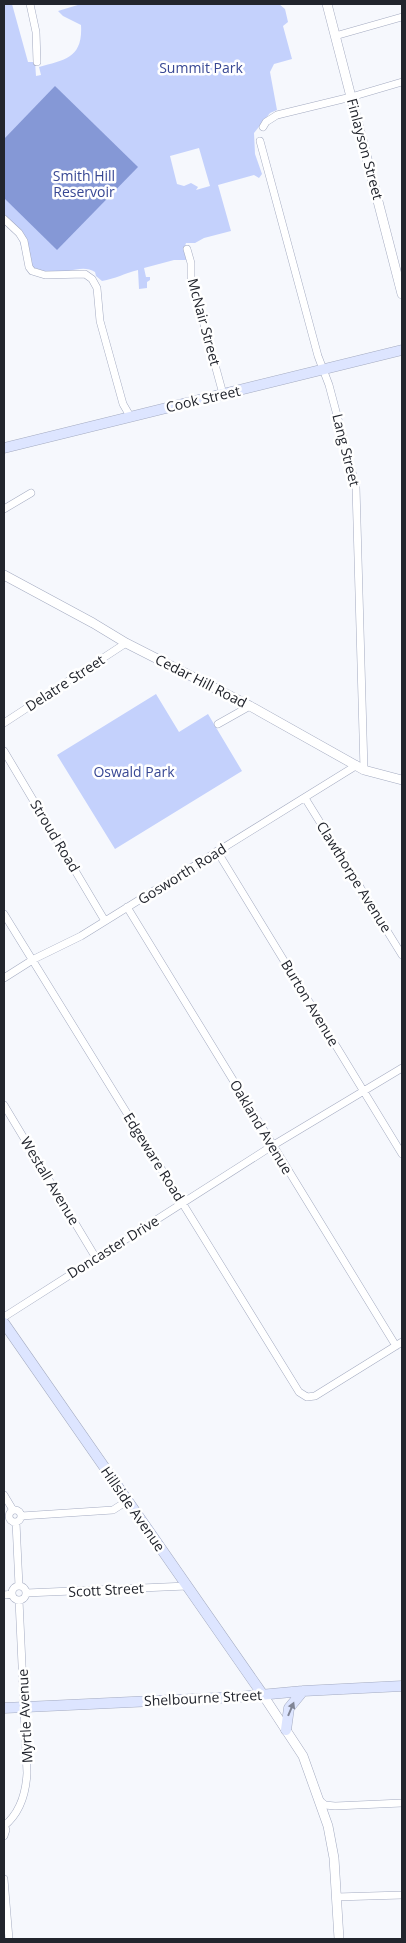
<svg xmlns="http://www.w3.org/2000/svg" width="406" height="1943" font-family="'Open Sans',sans-serif">
  <rect width="100%" height="100%" fill="#f6f8fd"/>
  <!-- green -->
  <path fill="#c4d1fc" fill-rule="evenodd" d="M4,4H12L28,62H35L36,76L41,75L39,67C65,60 83,58 81,25L63,16L58,11L81,4H279L285,9L288,22L283,26L292,59L274,64L270,72L277,110L270,113L254,133L255,154L262,174L259,178L254,175L218,185L231,231L204,238L195,243H186L185,246L188,258L186,260H174L144,268L146,277H150V280L147,282V288L139,289L138,270C125,273 115,279 102,281L96,276L95,272C83,264 68,273 55,273C44,273 36,268 26,265L17,231L4,218ZM199,148L210,186L196,190L198,187L191,183L184,186L177,184L170,156Z
    M156,694L179,732L208,714L242,771L115,849L57,755Z"/>
  <!-- water -->
  <path fill="#8598d6" d="M55,86L138,167L57,250L4,198V139Z"/>
  <g fill="none" stroke-linecap="round" stroke-linejoin="round">
    <defs>
      <path id="minor" d="M30,4L36,32L37,62
        M335,36L402,17
        M263,127L266,122L277,115L351,97L402,82
        M260,141L318,356L329,385L356,487L364,770
        M4,219L19,233L24,241L29,267L32,271L45,275L85,274L92,279L97,288L100,321L123,404L130,416
        M187,249L191,263V277L223,394
        M4,509L31,493
        M4,723L126,643
        M218,724L250,706
        M4,751L105,921
        M305,798L402,955
        M217,851L402,1154
        M127,907L396,1346
        M4,914L299,1392L307,1397L315,1396L402,1342
        M4,978L34,959L81,936L357,765
        M4,1105L96,1258
        M4,1317L272,1146L402,1068
        M4,1495L13,1510
        M9 1516a6 6 0 1 1 12 0a6 6 0 1 1-12 0Z
        M21,1516L113,1510L127,1501
        M16,1522L19,1586
        M12 1593a7 7 0 1 1 14 0a7 7 0 1 1-14 0Z
        M26,1593L187,1586
        M4,1595L12,1594
        M319,1800L325,1805L335,1806L402,1803
        M4,1825L6,1830L4,1836
        M4,1826C20,1813 26,1792 27,1773L19,1600
        M4,1879L9,1939
        M336,1897L402,1895"/>
      <path id="tertiary" d="M327,4L402,294
        M4,575L93,623L126,643L250,706L364,770L402,780
        M263,1695L303,1756L328,1826L334,1858L339,1939"/>
      <path id="secondary" d="M4,448L402,350
        M4,1323L263,1695
        M4,1708L238,1697L303,1691L402,1686
        M286,1730L289,1708L303,1691"/>
    </defs>
    <!-- minor casing -->
    <use href="#minor" stroke="#a4abc1" stroke-width="8"/>
    <!-- tertiary casing -->
    <use href="#tertiary" stroke="#a4abc1" stroke-width="10"/>
    <!-- secondary casing -->
    <use href="#secondary" stroke="#a4abc1" stroke-width="11"/>
    <!-- minor -->
    <use href="#minor" stroke="#fff" stroke-width="7"/>
    <!-- tertiary -->
    <use href="#tertiary" stroke="#fff" stroke-width="9"/>
    <!-- secondary -->
    <use href="#secondary" stroke="#dde5ff" stroke-width="10"/>
  </g>
  <!-- one-way arrows -->
  <defs><path id="oneway-solid" d="M-6-.8H1V-3.2L6.5 0L1 3.2V.8H-6Z" transform="scale(1.25)"/></defs>
  <use fill="#808596" href="#oneway-solid" transform="translate(291 1709) rotate(-67)"/>
  <g text-anchor="middle" stroke-width="5" stroke-linejoin="round" paint-order="stroke">
    <!-- park labels -->
    <g font-size="14" fill="#384894" stroke="#fff">
      <text x="201" y="73">Summit Park</text>
      <text x="84" y="181">Smith Hill<tspan x="84" dy="16">Reservoir</tspan></text>
      <text x="134" y="777">Oswald Park</text>
    </g>
    <!-- street labels -->
    <g font-size="14" fill="#22252d" stroke="#fff">
      <text transform="translate(365 149) rotate(75)" y="5">Finlayson Street</text>
      <text transform="translate(204 322) rotate(75)" y="5">McNair Street</text>
      <text transform="translate(203 399) rotate(-13)" y="5">Cook Street</text>
      <text transform="translate(346 450) rotate(76)" y="5">Lang Street</text>
      <text transform="translate(201 681) rotate(27)" y="5">Cedar Hill Road</text>
      <text transform="translate(65 683) rotate(-33)" y="5">Delatre Street</text>
      <text transform="translate(55 836) rotate(59)" y="5">Stroud Road</text>
      <text transform="translate(182 874) rotate(-32)" y="5">Gosworth Road</text>
      <text transform="translate(354 877) rotate(58)" y="5">Clawthorpe Avenue</text>
      <text transform="translate(310 1003) rotate(59)" y="5">Burton Avenue</text>
      <text transform="translate(261 1127) rotate(59)" y="5">Oakland Avenue</text>
      <text transform="translate(154 1157) rotate(58)" y="5">Edgeware Road</text>
      <text transform="translate(50 1181) rotate(59)" y="5">Westall Avenue</text>
      <text transform="translate(113 1247) rotate(-32)" y="5">Doncaster Drive</text>
      <text transform="translate(133 1509) rotate(55)" y="5">Hillside Avenue</text>
      <text transform="translate(106 1590) rotate(-3)" y="5">Scott Street</text>
      <text transform="translate(203 1698) rotate(-3)" y="5">Shelbourne Street</text>
      <text transform="translate(25 1716) rotate(-93)" y="5">Myrtle Avenue</text>
    </g>
  </g>
  <!-- border -->
  <rect width="406" height="1943" fill="none" stroke="#22252d" stroke-width="10"/>
</svg>
